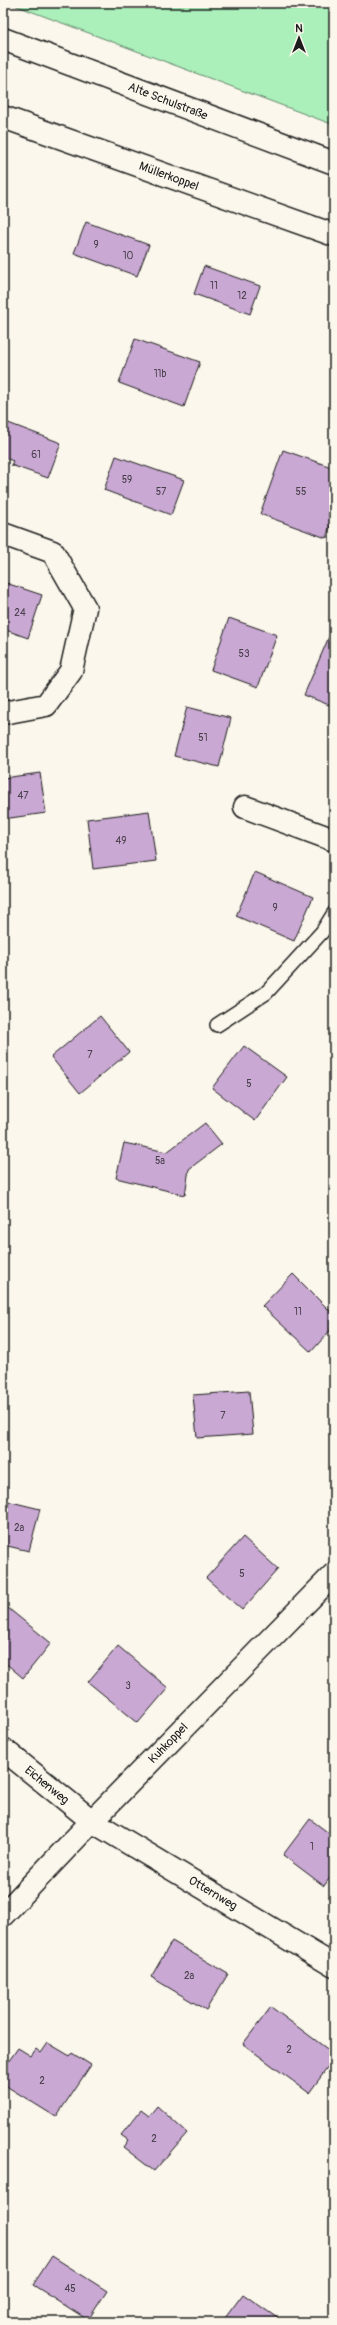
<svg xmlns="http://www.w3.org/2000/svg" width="337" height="2325" font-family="Pangolin,sans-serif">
  <rect width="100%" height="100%" fill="#fbf7ec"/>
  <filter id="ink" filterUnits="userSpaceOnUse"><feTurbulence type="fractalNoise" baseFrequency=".025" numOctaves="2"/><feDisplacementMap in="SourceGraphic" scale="8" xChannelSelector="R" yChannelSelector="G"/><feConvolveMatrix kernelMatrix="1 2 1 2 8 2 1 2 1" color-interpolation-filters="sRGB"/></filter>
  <g filter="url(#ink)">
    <!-- green -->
    <path fill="#abf0bb" stroke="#64866c" d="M9,3H334V125Z"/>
    <!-- building -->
    <path fill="#c9a8d3" stroke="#1c1c1c" d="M86,222L149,245L137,276L74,253Z
      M204,266L260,286L250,314L194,294Z
      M135,339L200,362L184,407L119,383Z
      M3,421L61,443L48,478L11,465L13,461L3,457Z
      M283,450L334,468V514L326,538L260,514Z
      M116,456L184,480L171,515L104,490Z
      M3,582L42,595L28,638L3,629Z
      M229,618L277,635L258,687L211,670Z
      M334,625V707L304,695Z
      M187,707L231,718L219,767L174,756Z
      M40,773L46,813L3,819V778Z
      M149,811L156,861L93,869L87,819Z
      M255,872L313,897L294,941L236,916Z
      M100,1016L129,1052L80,1093L51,1057Z
      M244,1046L287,1077L255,1121L212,1088Z
      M205,1123L222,1144L189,1169L185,1195L116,1178L124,1143L167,1152Z
      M293,1274L334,1315V1326L311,1352L262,1306Z
      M249,1391L253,1434L197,1438L193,1395Z
      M3,1500L40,1509L29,1551L3,1545Z
      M243,1537L278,1569L242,1610L206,1578Z
      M3,1604L51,1643L23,1678L3,1661Z
      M118,1646L168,1688L138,1723L88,1682Z
      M310,1819L334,1837V1872L324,1886L283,1855Z
      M172,1941L228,1974L206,2010L151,1977Z
      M271,2007L334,2054V2059L309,2093L243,2044Z
      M48,2043L70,2056L72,2053L91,2065L56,2117L3,2084V2069L18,2048L31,2056L36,2049L41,2053Z
      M157,2106L187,2133L154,2171L123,2147L128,2140L121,2135L141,2110L149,2116Z
      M52,2256L107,2291L88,2320L33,2285Z
      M243,2294L283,2322H222Z"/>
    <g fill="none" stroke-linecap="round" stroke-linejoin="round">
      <defs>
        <path id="lane" d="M217,1025L266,993L322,932L334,913"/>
        <path id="street" d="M3,117L334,235
          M3,534L53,552L85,608L71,671L46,705L3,713
          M245,807L334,840
          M3,1749L92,1821L334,1966
          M3,1915L92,1821L334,1574"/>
        <path id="secondary" d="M3,39L334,163"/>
      </defs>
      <!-- lane casing -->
      <use href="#lane" stroke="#1c1c1c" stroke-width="16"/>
      <!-- street casing -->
      <use href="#street" stroke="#1c1c1c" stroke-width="25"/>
      <!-- secondary casing -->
      <use href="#secondary" stroke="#1c1c1c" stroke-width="25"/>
      <!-- lane -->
      <use href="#lane" stroke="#fbf7ec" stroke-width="13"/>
      <!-- street -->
      <use href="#street" stroke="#fbf7ec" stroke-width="22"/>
      <!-- secondary -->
      <use href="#secondary" stroke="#fbf7ec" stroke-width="22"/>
    </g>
  </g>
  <g text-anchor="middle" stroke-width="4" stroke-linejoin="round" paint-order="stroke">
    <!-- number labels -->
    <g font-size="10" fill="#473f4a">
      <text x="96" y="248">9</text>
      <text x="128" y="259">10</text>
      <text x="214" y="289">11</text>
      <text x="242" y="299">12</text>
      <text x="160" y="377">11b</text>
      <text x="36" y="458">61</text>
      <text x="127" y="483">59</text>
      <text x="161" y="495">57</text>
      <text x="301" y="495">55</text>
      <text x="20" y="616">24</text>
      <text x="244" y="657">53</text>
      <text x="203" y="741">51</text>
      <text x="23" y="799">47</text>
      <text x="121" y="844">49</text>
      <text x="275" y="911">9</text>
      <text x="90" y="1058">7</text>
      <text x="249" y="1087">5</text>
      <text x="160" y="1164">5a</text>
      <text x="298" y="1315">11</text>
      <text x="223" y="1419">7</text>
      <text x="19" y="1531">2a</text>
      <text x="242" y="1577">5</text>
      <text x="128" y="1689">3</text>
      <text x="312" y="1850">1</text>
      <text x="189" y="1979">2a</text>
      <text x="289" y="2053">2</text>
      <text x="42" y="2084">2</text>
      <text x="154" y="2142">2</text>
      <text x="70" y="2292">45</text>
    </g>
    <!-- street labels -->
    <g font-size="12" fill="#1c1c1c" stroke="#fbf7ec">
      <text transform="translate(168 101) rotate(21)" y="4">Alte Schulstraße</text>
      <text transform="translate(169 176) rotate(20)" y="4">Müllerkoppel</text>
      <text transform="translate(168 1743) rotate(-46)" y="4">Kuhkoppel</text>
      <text transform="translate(47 1785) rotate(39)" y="4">Eichenweg</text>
      <text transform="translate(213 1893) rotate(31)" y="4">Otternweg</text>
    </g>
  </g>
  <!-- margin -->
  <rect width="337" height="2325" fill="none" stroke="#fbf7ec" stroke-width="16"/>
  <rect x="8" y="8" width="321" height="2309" fill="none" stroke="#1c1c1c" stroke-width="1.5" filter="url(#ink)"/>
  <!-- north arrow -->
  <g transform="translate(299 38)" stroke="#fbf7ec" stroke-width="3" paint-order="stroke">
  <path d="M0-3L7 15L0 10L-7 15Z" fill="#1c1c1c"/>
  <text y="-6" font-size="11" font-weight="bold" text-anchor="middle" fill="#1c1c1c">N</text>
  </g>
</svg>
